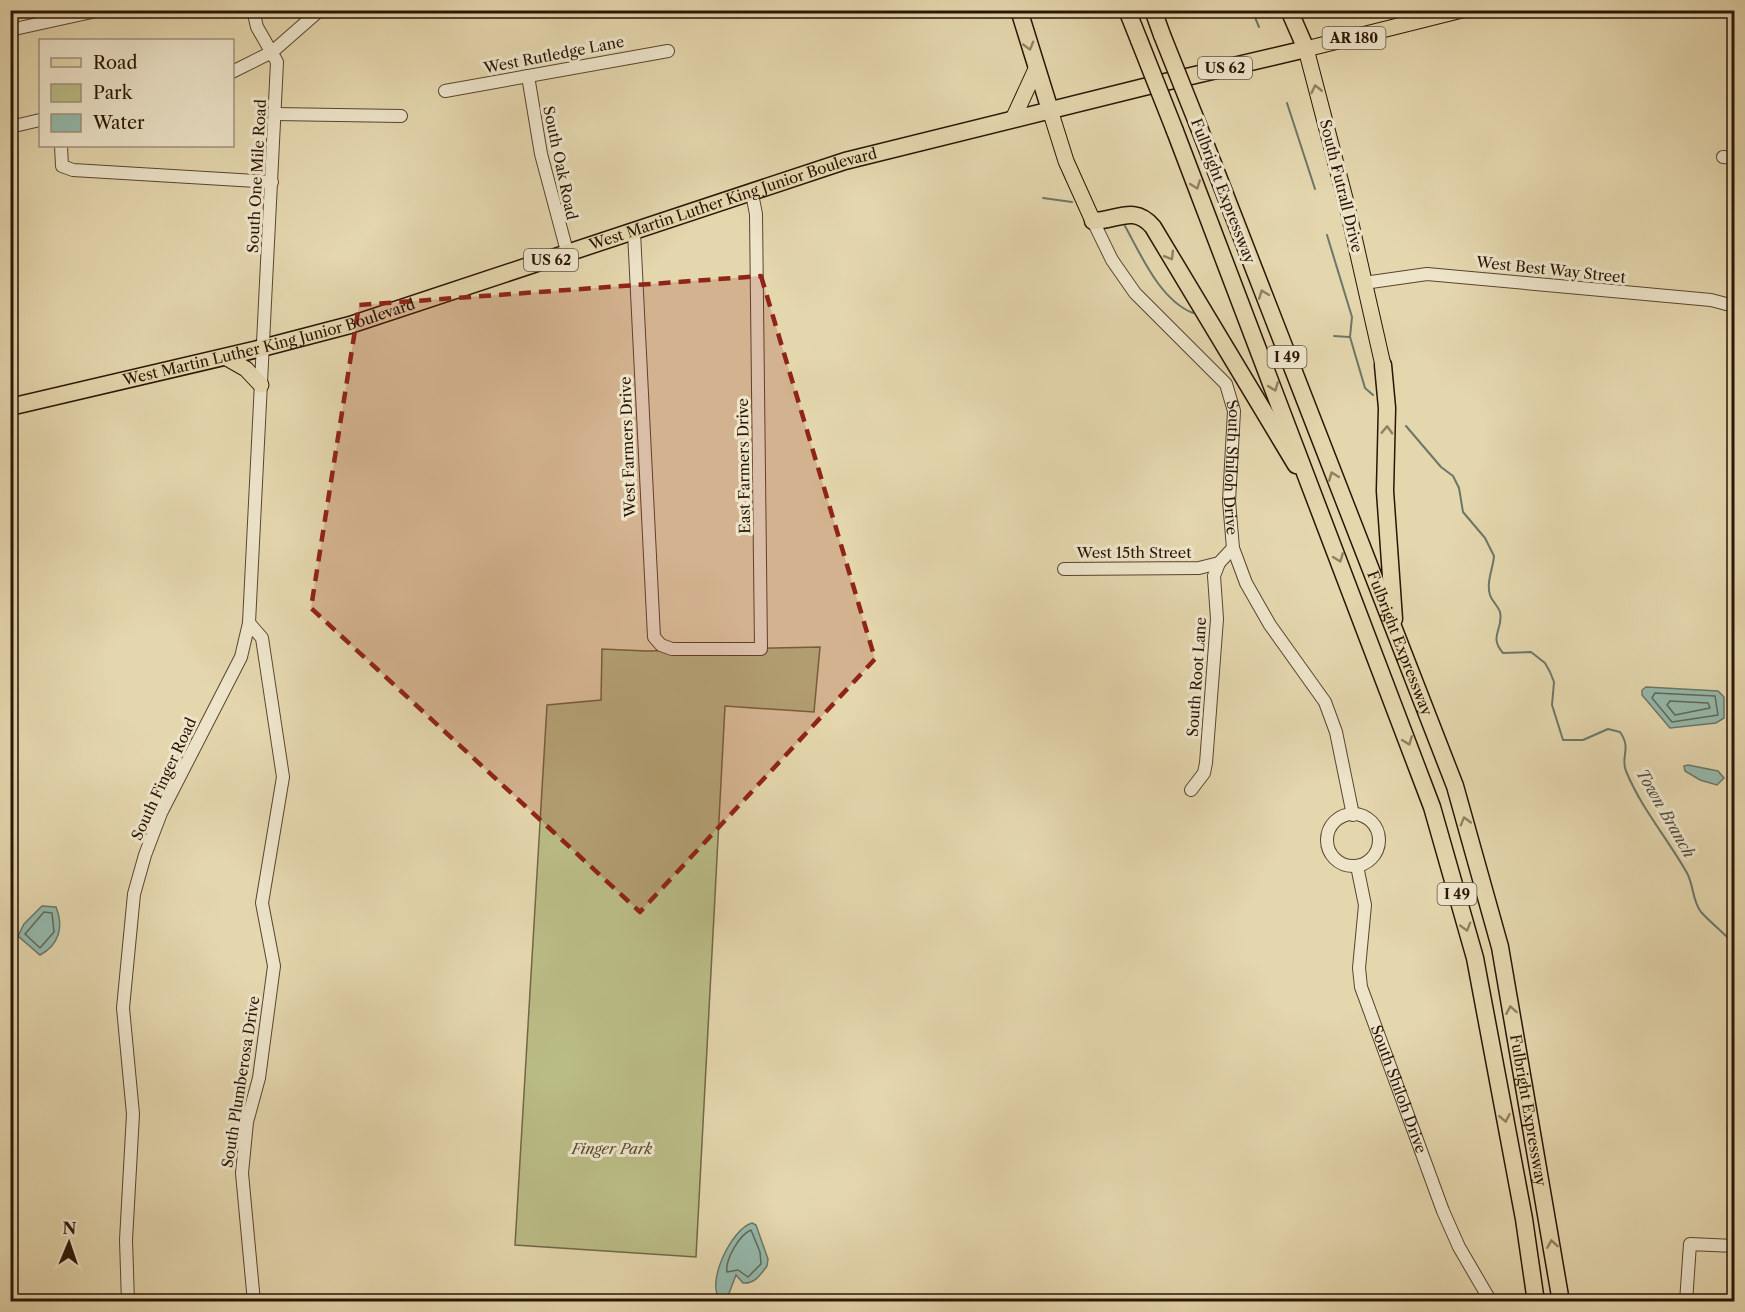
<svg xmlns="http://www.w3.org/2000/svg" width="1745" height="1312" font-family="'Libre Caslon Text',serif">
  <rect width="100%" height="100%" fill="#e4d6ad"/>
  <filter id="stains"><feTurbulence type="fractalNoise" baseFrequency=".00333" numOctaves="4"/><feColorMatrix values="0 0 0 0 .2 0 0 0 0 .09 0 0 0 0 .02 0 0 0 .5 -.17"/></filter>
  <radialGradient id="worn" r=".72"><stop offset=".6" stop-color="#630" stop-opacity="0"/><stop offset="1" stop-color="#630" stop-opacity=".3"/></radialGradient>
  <!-- green -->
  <path fill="#babc86" stroke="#726846" stroke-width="1.5" d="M820,647L814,712L725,706L696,1257L515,1245L547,705L601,700L602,649L646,651Z"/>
  <!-- water -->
  <path fill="#95b9ac" stroke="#6b7769" stroke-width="1.5" d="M1646,687L1718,691L1724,697V718L1716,723L1670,728L1642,695V690Z
    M1688,765L1718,771L1724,778L1717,785L1700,780L1685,771L1684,766Z
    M42,906L56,907C64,927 59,945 40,955L18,936L24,924Z
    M752,1223L756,1225L768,1259L767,1266C761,1274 755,1284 743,1283L736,1275L728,1296L721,1300C704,1285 732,1228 752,1223Z"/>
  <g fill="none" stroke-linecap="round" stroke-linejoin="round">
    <!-- shore -->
    <path stroke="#606758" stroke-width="1.5" d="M1655,693L1715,696L1718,715L1672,722L1652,698Z
      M1670,701L1708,703L1710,708L1675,715L1667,705Z
      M44,912L52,913L54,932L40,948L25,934Z
      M751,1230L760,1252L761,1264L748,1277L738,1270L727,1272C725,1260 739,1235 751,1230Z"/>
    <!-- stream -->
    <path stroke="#6b7769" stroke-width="2" d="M1252,10L1259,27
      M1287,103L1315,189
      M1043,198L1072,202
      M1125,226C1141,255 1160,300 1193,313
      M1327,235L1352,317L1350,337L1365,388L1373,395
      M1334,336L1349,337
      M1406,426L1441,467L1453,476L1459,488L1463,512L1485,538L1494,556C1493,569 1486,582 1490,595C1492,601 1498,606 1500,612C1504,629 1488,636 1503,653L1531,652L1545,663L1550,672L1554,682L1552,705L1563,740H1583L1608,729L1620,732C1632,749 1620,757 1626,771C1641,808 1668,839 1687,873C1694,886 1692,900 1701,912C1711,923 1724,933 1734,944"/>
    <defs>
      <g id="minor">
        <path d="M10,30L101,10"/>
        <path d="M232,72L272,52L320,10"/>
        <path d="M528,76L541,154L568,255"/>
        <path d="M445,91L668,51"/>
        <path d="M275,114L401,116"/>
        <path d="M10,127L40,120"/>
        <path d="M61,146L62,166L73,170L272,182"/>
        <path d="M1723,157L1734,158"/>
        <path id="s1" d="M1093,221L1112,260L1135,293L1226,384L1234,411L1229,501L1233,548L1246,583L1270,625L1325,702L1336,732L1353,815"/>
        <path d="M634,232L654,637L661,645L672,649H761L756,214L752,194"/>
        <path d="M1364,283L1427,274L1711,300L1734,306"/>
        <path d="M1064,569L1199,568L1219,563L1233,548"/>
        <path d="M249,623L262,638L283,777L262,903L274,966L259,1078L247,1122L242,1173L254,1302"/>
        <path d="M1191,790L1204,773L1206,763L1217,619L1214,576L1219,563"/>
        <circle cx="1353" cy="840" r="26"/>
        <path id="s2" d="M1357,866L1365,905L1359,968L1361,987L1443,1211L1459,1247L1491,1302"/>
        <path d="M128,1302L126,1240L133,1114L123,1008L134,894L145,855L161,813L241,657L249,623L277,62L257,27L253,10"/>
        <path d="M1686,1302L1690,1244L1734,1246"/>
      </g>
      <path id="major" d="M1050,110L1066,161L1093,221
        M1013,119L1036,69
        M225,357L246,369L261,385
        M1383,365L1347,206L1306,49L1462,10"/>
      <g id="highway">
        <path d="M1019,10L1050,110"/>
        <path d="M1127,10L1139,40"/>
        <path d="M1153,10L1162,35"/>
        <path id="s3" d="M1198,125L1455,786L1500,947L1561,1302"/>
        <path d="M1175,131L1432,807L1475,958L1524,1219L1536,1302"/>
        <path d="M1093,221C1116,221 1134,204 1153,227L1296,465"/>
        <path d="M1383,365L1387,408L1385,491L1394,619"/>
        <path id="s4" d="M10,407L262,348L350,325L845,161L1144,87L1306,49L1289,10"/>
      </g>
    </defs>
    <!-- minor casing -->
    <use href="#minor" stroke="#59452f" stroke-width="14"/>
    <!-- major casing -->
    <use href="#major" stroke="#2b1505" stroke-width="17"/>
    <!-- highway casing -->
    <use href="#highway" stroke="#2b1505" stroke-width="19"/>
    <!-- minor -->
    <use href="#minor" stroke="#ede4ca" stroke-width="12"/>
    <!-- major -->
    <use href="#major" stroke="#e4d6ad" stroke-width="15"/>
    <!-- highway -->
    <use href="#highway" stroke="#e4d6ad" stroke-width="16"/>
    <defs>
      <path id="highway-bridge" d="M1162,35L1198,125
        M1139,40L1175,131"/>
    </defs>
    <!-- highway-bridge casing -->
    <use href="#highway-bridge" stroke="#2b1505" stroke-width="19" stroke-linecap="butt"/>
    <!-- highway-bridge -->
    <use href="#highway-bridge" stroke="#e4d6ad" stroke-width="16"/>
  </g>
  <!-- one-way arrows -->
  <defs><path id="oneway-chevron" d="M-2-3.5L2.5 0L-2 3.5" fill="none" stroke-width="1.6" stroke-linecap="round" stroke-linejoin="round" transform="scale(1.5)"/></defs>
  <g stroke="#917f61">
    <use href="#oneway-chevron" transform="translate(1029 46) rotate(74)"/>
    <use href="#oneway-chevron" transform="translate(1316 89) rotate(-103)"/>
    <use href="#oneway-chevron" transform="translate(1196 185) rotate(69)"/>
    <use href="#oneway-chevron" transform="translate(1170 256) rotate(59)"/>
    <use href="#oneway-chevron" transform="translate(1263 294) rotate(-111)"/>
    <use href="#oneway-chevron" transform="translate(1274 387) rotate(69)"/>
    <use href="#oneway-chevron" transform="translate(1387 430) rotate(-88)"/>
    <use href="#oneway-chevron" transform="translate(1333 476) rotate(-111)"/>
    <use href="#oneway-chevron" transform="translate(1339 558) rotate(69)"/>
    <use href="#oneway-chevron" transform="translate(1408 741) rotate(69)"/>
    <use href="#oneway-chevron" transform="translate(1465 821) rotate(-106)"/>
    <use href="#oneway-chevron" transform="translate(1466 927) rotate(74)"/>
    <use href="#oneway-chevron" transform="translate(1511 1010) rotate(-100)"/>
    <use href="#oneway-chevron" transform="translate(1505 1118) rotate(79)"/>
    <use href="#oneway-chevron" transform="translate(1552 1244) rotate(-99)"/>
  </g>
  <!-- marked area -->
  <path fill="#8f2418" fill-opacity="0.2" stroke="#8f2418" stroke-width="4.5" stroke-dasharray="12 8" stroke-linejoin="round" d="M761,276L875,659L640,912L311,608L359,305Z"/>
  <g text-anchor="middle" stroke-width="6" stroke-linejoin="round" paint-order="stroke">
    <!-- shield labels -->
    <g fill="#ede4ca" stroke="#655340" stroke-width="1.5">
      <rect x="1322.5" y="27" width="63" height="22" rx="4.5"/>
      <rect x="1198" y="57" width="54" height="22" rx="4.5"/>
      <rect x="524" y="249" width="54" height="22" rx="4.5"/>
      <rect x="1267.5" y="346" width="39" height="22" rx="4.5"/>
      <rect x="1437.5" y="883" width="39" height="22" rx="4.5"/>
    </g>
    <g font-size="14" font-weight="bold" fill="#2b1505">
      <text x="1354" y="43">AR 180</text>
      <text x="1225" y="73">US 62</text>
      <text x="551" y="265">US 62</text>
      <text x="1287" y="362">I 49</text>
      <text x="1457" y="899">I 49</text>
    </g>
    <!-- street labels -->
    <g font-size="15" fill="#2b1505" stroke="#ede4ca">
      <text transform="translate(554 55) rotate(-11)" y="5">West Rutledge Lane</text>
      <text transform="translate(560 163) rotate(78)" y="5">South Oak Road</text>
      <text transform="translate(257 176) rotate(-87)" y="5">South One Mile Road</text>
      <text transform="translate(1341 186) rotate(76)" y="5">South Futrall Drive</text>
      <text transform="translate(1223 191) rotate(69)" y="5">Fulbright Expressway</text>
      <text dy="5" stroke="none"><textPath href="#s4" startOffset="753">West Martin Luther King Junior Boulevard</textPath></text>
      <text transform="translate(1551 270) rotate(6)" y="5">West Best Way Street</text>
      <text dy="5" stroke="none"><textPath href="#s4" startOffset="267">West Martin Luther King Junior Boulevard</textPath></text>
      <text transform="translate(628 447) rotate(-92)" y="5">West Farmers Drive</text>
      <text transform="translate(744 466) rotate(-91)" y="5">East Farmers Drive</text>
      <text dy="5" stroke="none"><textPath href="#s1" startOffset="297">South Shiloh Drive</textPath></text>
      <text x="1134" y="558">West 15th Street</text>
      <text dy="5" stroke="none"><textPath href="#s3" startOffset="556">Fulbright Expressway</textPath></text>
      <text transform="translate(1197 677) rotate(-86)" y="5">South Root Lane</text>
      <text transform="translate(164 779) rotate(-65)" y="5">South Finger Road</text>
      <text transform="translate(241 1082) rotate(-81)" y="5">South Plumberosa Drive</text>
      <text dy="5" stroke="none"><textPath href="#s2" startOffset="231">South Shiloh Drive</textPath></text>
      <text dy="5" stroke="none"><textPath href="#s3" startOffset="1042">Fulbright Expressway</textPath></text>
    </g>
    <!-- park labels -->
    <g font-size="15" font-style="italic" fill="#56472c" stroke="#ede4ca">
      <text x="612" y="1154">Finger Park</text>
    </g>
    <!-- water labels -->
    <g font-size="16" font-style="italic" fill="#504e3f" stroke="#ede4ca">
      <text transform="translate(1666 813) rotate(60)" y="6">Town Branch</text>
    </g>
  </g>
  <!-- margin -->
  <rect width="1745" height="1312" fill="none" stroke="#e4d6ad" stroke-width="36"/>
  <rect x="12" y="12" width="1721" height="1288" fill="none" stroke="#2b1505" stroke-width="3"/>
  <rect x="18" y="18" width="1709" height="1276" fill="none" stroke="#2b1505" stroke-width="1.5"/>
  <!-- legend -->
  <rect x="39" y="39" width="195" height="108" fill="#ede4ca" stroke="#9f917b" stroke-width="1.5"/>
  <rect x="51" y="58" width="30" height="9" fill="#e4d6ad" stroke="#9f917b" stroke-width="1.5"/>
  <text x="93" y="69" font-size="18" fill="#2b1505">Road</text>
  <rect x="51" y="84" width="30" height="18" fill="#babc86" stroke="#9f917b" stroke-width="1.5"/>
  <text x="93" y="99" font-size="18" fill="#2b1505">Park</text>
  <rect x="51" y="114" width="30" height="18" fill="#95b9ac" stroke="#9f917b" stroke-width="1.5"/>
  <text x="93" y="129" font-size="18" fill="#2b1505">Water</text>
  <!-- north arrow -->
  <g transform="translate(69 1243) rotate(2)" stroke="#ede4ca" stroke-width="4.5" paint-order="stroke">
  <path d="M0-4.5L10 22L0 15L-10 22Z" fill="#2b1505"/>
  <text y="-9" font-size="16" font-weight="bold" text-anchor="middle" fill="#2b1505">N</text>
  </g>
  <rect width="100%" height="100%" filter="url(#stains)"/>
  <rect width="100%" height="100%" fill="url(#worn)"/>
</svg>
